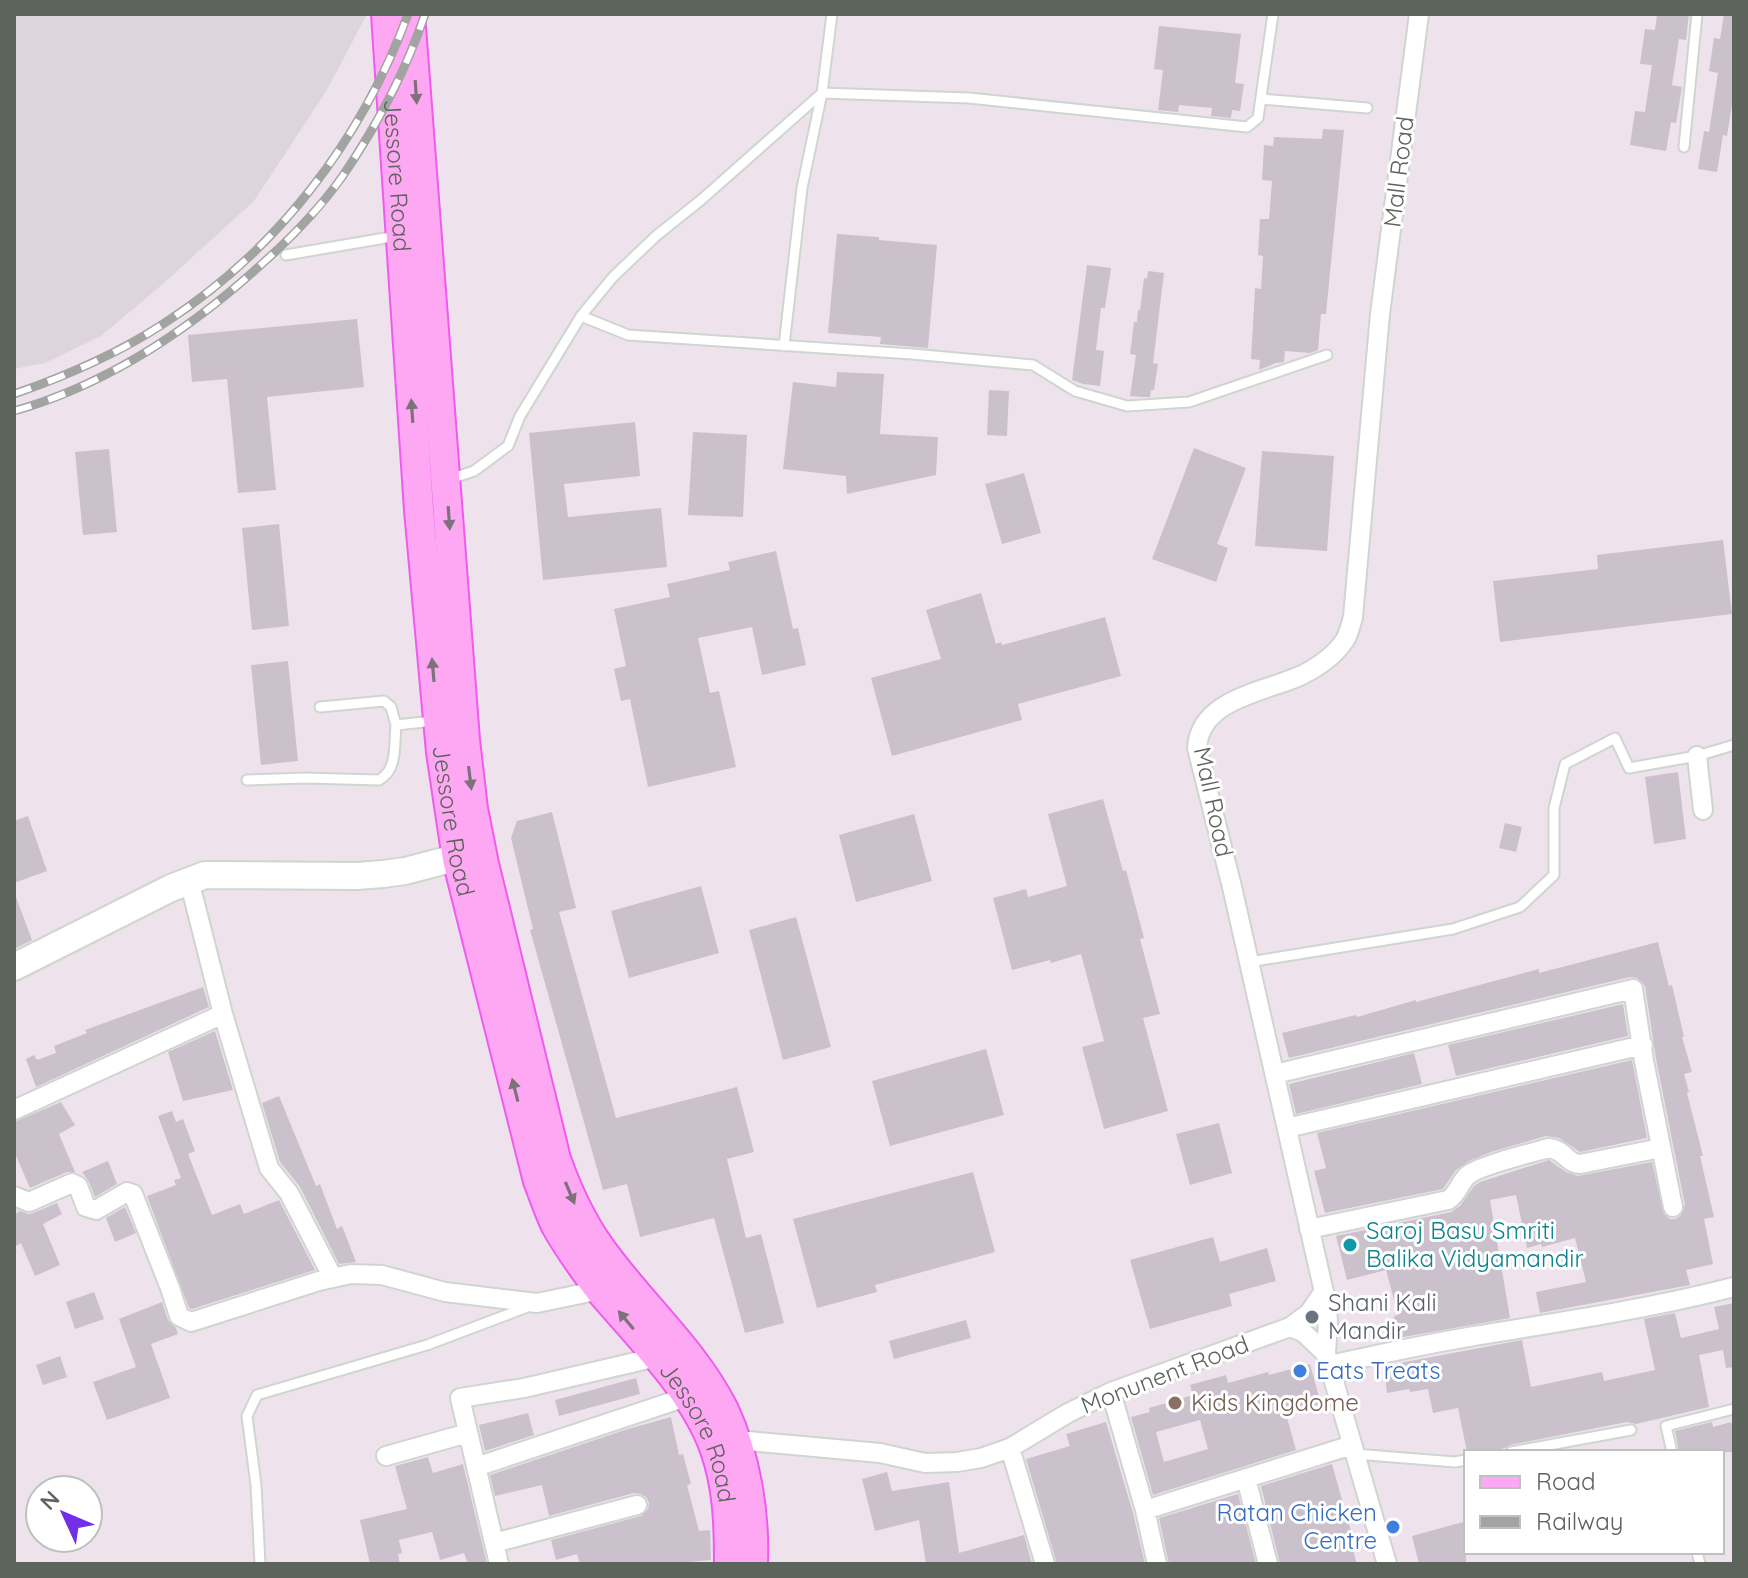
<svg xmlns="http://www.w3.org/2000/svg" width="1748" height="1578" font-family="Quicksand,sans-serif">
  <rect width="100%" height="100%" fill="#eee3ed"/>
  <!-- industrial -->
  <path fill="#dcd5dc" d="M14,14H367L327,90L254,201L164,283L101,336L45,363L14,369Z"/>
  <!-- building -->
  <path fill="#cbc1cc" fill-rule="evenodd" d="M1657,14H1689L1686,40L1679,39L1672,85L1682,87L1676,123L1671,122L1666,151L1630,145L1635,111L1645,112L1652,65L1640,64L1645,29L1655,30Z
    M1724,14H1734V92L1727,136L1723,135L1717,172L1698,169L1704,131L1709,132L1718,73L1709,71L1714,38L1720,39Z
    M1159,26L1241,34L1235,83L1244,84L1240,111L1232,110L1231,118L1211,116L1212,108L1179,105L1178,112L1158,110L1163,70L1154,69Z
    M1323,129L1344,130L1326,314H1321L1318,350L1310,353L1285,351L1284,362L1276,363L1259,370L1260,360L1251,359L1255,288L1261,289L1263,256L1258,255L1260,219H1269L1272,181L1262,180L1264,145L1273,146L1274,137L1322,139Z
    M837,234L879,237V240L937,245L928,348L880,344L881,337L828,333Z
    M1087,265L1111,268L1105,308H1101L1096,350L1104,351L1100,386L1083,384L1072,380Z
    M1148,271L1164,273L1153,363L1158,364L1154,390H1151L1150,397H1142L1130,396L1136,355L1130,354L1134,322H1137L1138,310H1140L1144,278L1147,279Z
    M357,319L364,387L267,397L276,490L238,493L227,379L192,382L188,335Z
    M837,372L884,374L880,434L938,437L936,475L847,494L846,476L783,469L793,382L836,387Z
    M989,390L1009,391L1007,436L987,435Z
    M635,422L640,476L564,484L568,517L661,508L667,567L543,580L529,433Z
    M693,432L747,435L743,517L688,515Z
    M1194,448L1246,468L1217,544L1228,548L1216,582L1152,559Z
    M109,449L117,532L83,535L75,452Z
    M1262,451L1334,456L1327,551L1255,546Z
    M1024,473L1041,533L1002,544L985,484Z
    M279,524L289,626L252,630L242,528Z
    M1723,540L1732,614L1500,642L1493,581L1598,569L1597,555Z
    M776,551L793,629L798,628L806,665L762,675L752,627L698,638L710,693L719,691L736,767L648,787L630,699L621,701L614,669L626,666L614,609L670,597L667,584L730,570L728,562Z
    M981,593L996,644L1001,642L1002,645L1105,617L1121,676L1018,704L1022,720L892,756L871,678L941,659L926,610Z
    M288,661L298,761L261,765L251,665Z
    M1678,772L1686,839L1654,844L1645,777Z
    M1103,799L1123,871L1126,870L1144,938L1140,939L1160,1014L1143,1018L1168,1111L1104,1129L1082,1047L1104,1041L1081,954L1051,963L1050,960L1012,970L993,898L1026,889L1028,897L1067,886L1048,814Z
    M552,812L576,908L559,912L616,1118L737,1087L754,1152L727,1159L746,1238L761,1234L784,1323L745,1333L714,1218L640,1237L627,1184L603,1190L530,930L533,929L511,838L517,821Z
    M914,814L932,881L856,902L839,835Z
    M28,816L47,871L14,883V821Z
    M1505,823L1522,827L1516,852L1499,848Z
    M701,886L719,953L629,978L611,911Z
    M14,897H16L32,940L14,949Z
    M796,917L831,1047L783,1060L749,930Z
    M1658,942L1669,986L1672,985L1684,1037H1682L1692,1072L1684,1074L1689,1092L1687,1093L1703,1156H1700L1714,1217L1704,1219L1713,1264L1686,1270L1690,1285L1540,1313L1536,1292L1586,1282L1575,1238L1542,1247L1541,1244L1527,1248L1516,1195L1490,1200L1510,1318L1398,1338L1394,1316L1398,1315L1386,1270L1347,1280L1336,1236L1451,1212L1460,1206L1474,1186L1480,1182L1549,1160L1566,1172L1578,1176L1652,1162L1664,1214L1670,1219H1676L1681,1215L1685,1205L1656,1059L1645,986L1637,978L1630,977L1289,1058L1282,1033L1356,1015L1357,1017L1416,1000V1002L1539,969V973Z
    M203,987L209,1007L36,1087L26,1059L34,1055L37,1060L56,1053L54,1046L87,1033L85,1030Z
    M1623,1004L1628,1036L1456,1076L1448,1045Z
    M215,1031L233,1090L183,1101L168,1052Z
    M986,1049L1004,1115L890,1146L872,1081Z
    M1414,1053L1422,1084L1296,1114L1289,1084Z
    M1632,1060L1647,1138L1580,1152L1559,1138L1546,1136L1491,1152L1469,1161L1456,1170L1443,1189L1325,1213L1314,1171L1326,1168L1317,1133Z
    M279,1096L316,1186L320,1184L337,1229L342,1226L356,1262L339,1264L300,1187L280,1162L262,1103Z
    M61,1102L75,1125L59,1134L75,1172H67L30,1188L14,1151V1122Z
    M172,1111L176,1122L183,1119L195,1151L188,1154L212,1215L240,1204L244,1214L279,1200L315,1270L192,1309L189,1308L147,1196L176,1185L174,1180L181,1178L158,1116Z
    M1219,1123L1232,1173L1190,1185L1176,1134Z
    M108,1161L117,1184L95,1197L89,1182L82,1172Z
    M973,1172L995,1252L875,1285L877,1292L817,1308L793,1219Z
    M57,1203L62,1214L43,1224L60,1265L35,1276L21,1243L14,1247V1215L20,1211L29,1214L33,1213Z
    M125,1207L136,1233L115,1242L106,1218Z
    M1213,1237L1220,1262L1267,1248L1276,1281L1229,1294L1232,1306L1150,1329L1130,1260Z
    M94,1292L104,1319L75,1329L66,1302Z
    M162,1302L168,1320L176,1328L178,1334L151,1344L170,1398L107,1420L93,1382L136,1367L119,1319Z
    M1734,1303V1367L1726,1368L1723,1350L1699,1355L1709,1407L1636,1424L1627,1422L1510,1445L1505,1448L1487,1452H1467L1458,1408L1433,1413L1428,1389L1410,1392L1409,1389L1387,1393L1384,1366L1522,1340L1531,1387L1602,1372L1604,1381L1655,1370L1644,1319L1675,1313L1681,1338L1719,1329L1714,1307Z
    M966,1320L971,1338L894,1359L889,1341Z
    M60,1356L67,1377L43,1385L36,1365Z
    M1310,1364L1321,1404L1286,1414L1296,1450L1153,1495L1131,1417L1150,1412L1149,1408L1193,1395L1190,1385L1226,1375L1228,1383L1268,1372L1269,1375ZM1200,1420L1208,1449L1164,1462L1156,1432Z
    M636,1378L640,1394L559,1416L555,1400Z
    M528,1413L534,1435L485,1451L479,1425Z
    M671,1417L679,1455L683,1454L691,1484L687,1485L699,1531L710,1530L711,1560L668,1564H580L577,1554L556,1560L551,1540L641,1516L648,1509L649,1503L646,1497L641,1494L634,1493L549,1516L542,1485L495,1496L490,1475L628,1429Z
    M1106,1422L1133,1513L1145,1564H1057L1026,1459L1070,1446L1066,1434Z
    M1712,1422L1713,1427L1731,1422L1734,1434V1452H1679L1675,1431Z
    M428,1457L433,1473L463,1464L487,1564H468L464,1553L440,1560L432,1532L399,1540L402,1553L398,1554L400,1564H370L360,1520L407,1509L395,1466Z
    M1332,1464L1356,1549L1353,1550L1357,1564H1280L1261,1486Z
    M887,1472L892,1491L949,1482L959,1553L1024,1535L1032,1564H926L919,1520L875,1531L862,1479Z
    M1238,1494L1256,1564H1169L1159,1518Z
    M1463,1522L1466,1533V1564H1419L1412,1536Z"/>
  <g fill="none" stroke-linecap="round" stroke-linejoin="round">
    <defs>
      <path id="lane" d="M1261,99L1367,108
        M1684,147L1697,14
        M286,255L397,236
        M581,316L613,277L656,236L701,200L822,93L969,98L1247,127L1258,118L1273,14
        M784,346L802,188L822,93L832,14
        M447,480L474,471L508,446L520,416L581,316L628,335L912,354L1033,365L1075,391L1127,406L1189,402L1327,355
        M320,707L384,701L391,707L396,725
        M247,780L305,778L379,780C398,770 394,744 396,725L434,721
        M1249,962L1453,929L1520,907L1554,875V808L1565,764L1615,738L1629,768L1697,756L1734,745
        M1511,1452L1631,1430
        M1672,1452L1666,1426L1734,1409
        M1355,1454L1455,1462L1466,1460
        M1697,1552L1700,1564
        M260,1564L256,1485L247,1416L257,1395L427,1345L530,1306"/>
      <path id="street" d="M1697,756L1703,810
        M189,880L223,1014L269,1168L289,1193L333,1278
        M1275,1074L1633,989L1644,1061L1673,1207
        M14,1110L223,1014
        M1287,1128L1643,1045
        M14,1196L29,1202L72,1183L78,1186L86,1207L96,1210L127,1192L133,1194L170,1288L179,1316L191,1322L319,1281L351,1274L382,1275L445,1292L537,1303L600,1290
        M1309,1229L1448,1200C1458,1194 1459,1183 1468,1175C1481,1165 1531,1153 1549,1148C1565,1150 1566,1163 1580,1164L1661,1148
        M1290,1327L1303,1332L1326,1354
        M1329,1365C1377,1355 1425,1344 1474,1336C1561,1322 1648,1309 1734,1287
        M1111,1392L1145,1510L1157,1564
        M729,1444L748,1441L880,1453L925,1463L957,1462L981,1458L1010,1448L1068,1413L1111,1392L1290,1327L1309,1313L1324,1291
        M1010,1448L1045,1564
        M386,1456L468,1433
        M476,1467L686,1397
        M1246,1478L1268,1564
        M1145,1510L1352,1445
        M494,1543L637,1505
        M499,1564L460,1398L524,1388L657,1357
        M1387,1564L1326,1354L1328,1321L1326,1301L1232,887L1197,748C1200,698 1266,692 1302,675C1318,667 1335,655 1345,640C1349,633 1351,625 1353,617L1380,314L1419,14"/>
      <path id="secondary" d="M14,967L171,888L205,875L357,876L383,874L405,871L478,852"/>
      <g id="primary">
        <path id="s1" d="M386,14L419,510L441,752L457,859L538,1181C544,1196 549,1212 556,1226C569,1249 585,1271 601,1292C640,1338 695,1392 715,1450C728,1487 729,1525 729,1564"/>
        <path d="M410,14L465,740L473,809L484,864L556,1159C567,1190 580,1219 599,1246C638,1302 693,1348 724,1410C746,1457 755,1513 753,1564"/>
      </g>
    </defs>
    <!-- lane casing -->
    <use href="#lane" stroke="#cfd5cf" stroke-width="13"/>
    <!-- street casing -->
    <use href="#street" stroke="#cfd5cf" stroke-width="22"/>
    <!-- secondary casing -->
    <use href="#secondary" stroke="#ced6ce" stroke-width="30"/>
    <!-- primary casing -->
    <use href="#primary" stroke="#f05aee" stroke-width="32"/>
    <!-- lane -->
    <use href="#lane" stroke="#fff" stroke-width="9"/>
    <!-- street -->
    <use href="#street" stroke="#fff" stroke-width="18"/>
    <!-- secondary -->
    <use href="#secondary" stroke="#fff" stroke-width="26"/>
    <!-- primary -->
    <use href="#primary" stroke="#fea8f3" stroke-width="28"/>
    <defs>
      <path id="rail" d="M14,394C66,376 117,354 163,324C277,251 362,140 408,14
        M14,411C109,384 192,328 264,262C292,237 320,208 342,177C376,127 406,71 425,14"/>
    </defs>
    <!-- rail casing -->
    <use href="#rail" stroke="#a1a4a1" stroke-width="9"/>
    <!-- rail -->
    <use href="#rail" stroke="#fff" stroke-width="6" stroke-dasharray="18" stroke-linecap="butt"/>
  </g>
  <!-- one-way arrows -->
  <defs><path id="oneway-solid" d="M-6-.8H1V-3.2L6.5 0L1 3.2V.8H-6Z" transform="scale(2)"/></defs>
  <g fill="#7c7279">
    <use href="#oneway-solid" transform="translate(416 92) rotate(86)"/>
    <use href="#oneway-solid" transform="translate(412 411) rotate(-94)"/>
    <use href="#oneway-solid" transform="translate(449 518) rotate(86)"/>
    <use href="#oneway-solid" transform="translate(433 670) rotate(-95)"/>
    <use href="#oneway-solid" transform="translate(470 778) rotate(83)"/>
    <use href="#oneway-solid" transform="translate(515 1090) rotate(-104)"/>
    <use href="#oneway-solid" transform="translate(570 1193) rotate(67)"/>
    <use href="#oneway-solid" transform="translate(626 1320) rotate(-130)"/>
  </g>
  <!-- markers -->
  <circle fill="#0f9aa8" stroke="#fff" stroke-width="3" cx="1350" cy="1245" r="8"/>
  <circle fill="#6b7280" stroke="#fff" stroke-width="3" cx="1312" cy="1317" r="8"/>
  <g fill="#3f7fe0" stroke="#fff" stroke-width="3">
    <circle cx="1300" cy="1371" r="8"/>
    <circle cx="1393" cy="1527" r="8"/>
  </g>
  <circle fill="#8d6e63" stroke="#fff" stroke-width="3" cx="1175" cy="1403" r="8"/>
  <g text-anchor="middle" stroke-width="6" stroke-linejoin="round" paint-order="stroke">
    <!-- street labels -->
    <g font-size="24" fill="#5c645b" stroke="#fff">
      <text transform="translate(1399 172) rotate(-83)" y="8">Mall Road</text>
      <text dy="8" stroke="none"><textPath href="#s1" startOffset="162">Jessore Road</textPath></text>
      <text transform="translate(1213 802) rotate(78)" y="8">Mall Road</text>
      <text dy="8" stroke="none"><textPath href="#s1" startOffset="810">Jessore Road</textPath></text>
      <text transform="translate(1165 1375) rotate(-21)" y="8">Monunent Road</text>
      <text dy="8" stroke="none"><textPath href="#s1" startOffset="1482">Jessore Road</textPath></text>
    </g>
    <!-- culture labels -->
    <g font-size="24" fill="#0d838f" stroke="#fff" text-anchor="start">
      <text x="1366" y="1239">Saroj Basu Smriti<tspan x="1366" dy="28">Balika Vidyamandir</tspan></text>
    </g>
    <!-- worship labels -->
    <g font-size="24" fill="#5b616d" stroke="#fff" text-anchor="start">
      <text x="1328" y="1311">Shani Kali<tspan x="1328" dy="28">Mandir</tspan></text>
    </g>
    <!-- shop labels -->
    <g font-size="24" fill="#366cbe" stroke="#fff" text-anchor="start">
      <text x="1316" y="1379">Eats Treats</text>
      <text x="1377" y="1521" text-anchor="end">Ratan Chicken<tspan x="1377" dy="28">Centre</tspan></text>
    </g>
    <!-- education labels -->
    <g font-size="24" fill="#785e54" stroke="#fff" text-anchor="start">
      <text x="1191" y="1411">Kids Kingdome</text>
    </g>
  </g>
  <!-- border -->
  <rect width="1748" height="1578" fill="none" stroke="#5c645b" stroke-width="32"/>
  <!-- legend -->
  <rect x="1464" y="1450" width="260" height="104" fill="#ffffff" stroke="#bec1bd" stroke-width="2"/>
  <rect x="1480" y="1476" width="40" height="12" fill="#fea8f3" stroke="#bec1bd" stroke-width="2"/>
  <text x="1536" y="1490" font-size="24" fill="#5c645b">Road</text>
  <rect x="1480" y="1516" width="40" height="12" fill="#a1a4a1" stroke="#bec1bd" stroke-width="2"/>
  <text x="1536" y="1530" font-size="24" fill="#5c645b">Railway</text>
  <!-- north arrow -->
  <g transform="translate(64 1514) rotate(314)"><circle r="38" fill="#ffffff" stroke="#bec1bd" stroke-width="2"/>
  <path d="M0-6L14 30L0 20L-14 30Z" fill="#732fe7"/>
  <text y="-12" font-size="22" font-weight="bold" text-anchor="middle" fill="#5c645b">N</text>
  </g>
</svg>
